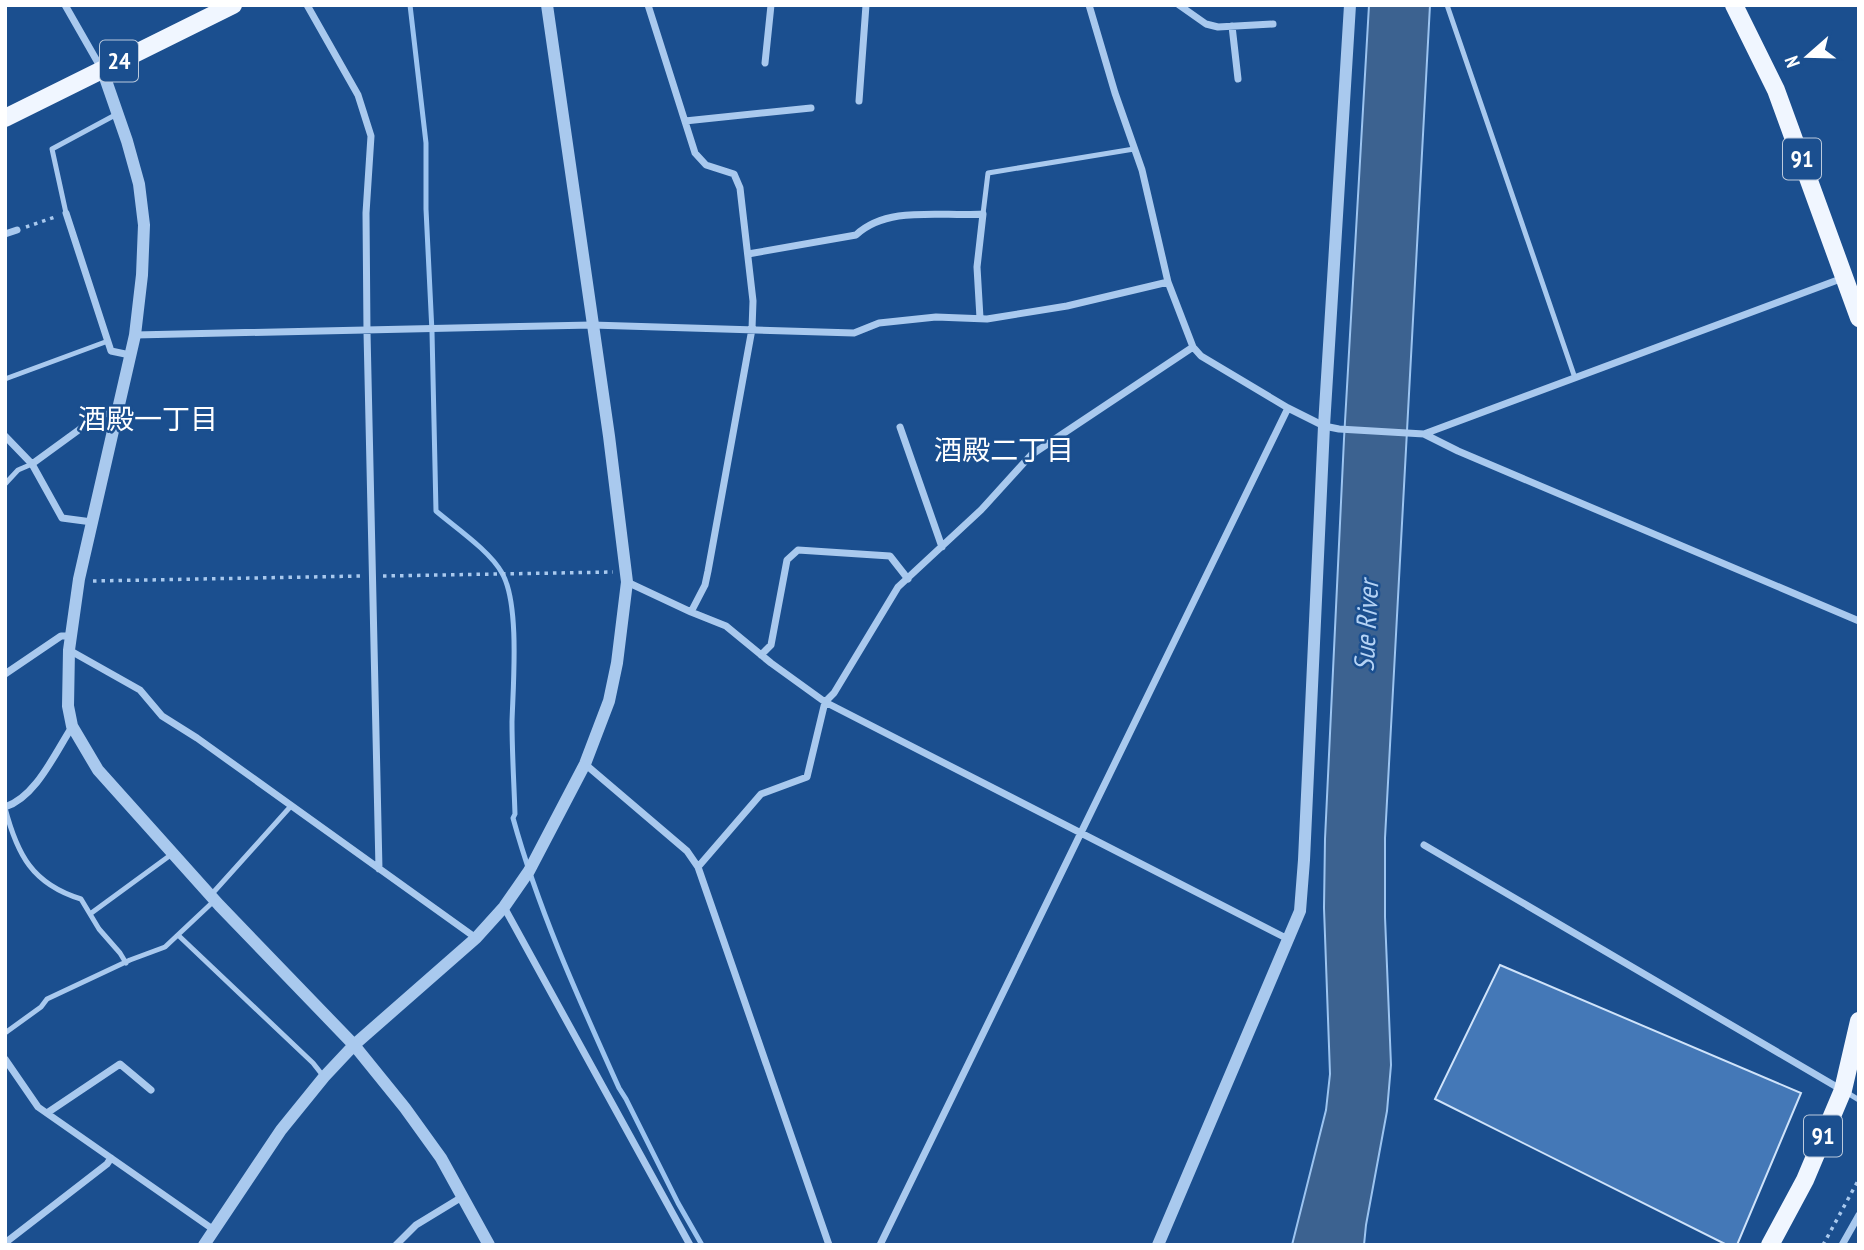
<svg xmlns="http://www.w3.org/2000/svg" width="1864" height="1250" font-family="'PT Sans Narrow','Noto Sans JP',sans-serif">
  <rect width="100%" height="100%" fill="#1b4f8f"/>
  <!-- water -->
  <path fill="#3c6290" stroke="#9cc4f0" stroke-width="2" d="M1369,5H1430L1385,838V917L1391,1065L1387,1111L1366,1225L1364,1245H1292L1326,1110L1330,1074L1324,908L1325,839L1344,439Z"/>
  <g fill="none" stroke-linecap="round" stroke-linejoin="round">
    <!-- stream -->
    <path stroke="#9cc4f0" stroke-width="5" d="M410,5L426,143V209L432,332L436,511C456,528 490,551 502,573C520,604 513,686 512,722C512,753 514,783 515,814L513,818C539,912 579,999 619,1088L626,1099L678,1203L702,1245"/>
  </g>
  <!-- building -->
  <path fill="#4478b7" stroke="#cfe3fa" stroke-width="2" d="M1500,965L1801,1093L1737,1245H1727L1435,1099Z"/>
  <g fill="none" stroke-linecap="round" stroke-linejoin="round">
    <!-- path -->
    <path stroke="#a9c9ee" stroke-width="3.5" stroke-dasharray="3.5 5" stroke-linecap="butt" d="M26,227L55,217
      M383,576L613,572
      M93,581L361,576
      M1823,1245L1859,1179"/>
    <!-- service -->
    <path stroke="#a9c9ee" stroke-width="5" d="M1447,5L1575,378
      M66,213L52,149L117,114
      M983,214L988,173L1134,149
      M5,379L108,341
      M5,484L18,470L32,464
      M5,808C17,854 32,884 81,899L99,929L120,953L126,963
      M211,895L291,806
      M90,914L172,854
      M178,935L313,1063L324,1077
      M5,1033L41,1007L47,999L130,960L165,947L215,900
      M1846,1092L1859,1100"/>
    <!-- minor -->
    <path stroke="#a9c9ee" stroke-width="7" d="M65,5L101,68
      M307,5L358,95L371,136L366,213L367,332L379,869
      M648,5L695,153L706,165L734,174L740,188L753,301L752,329L708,571L705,585L691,612
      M1089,5L1115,93L1142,170L1168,282L1193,347L1201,356L1288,408L1324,426L1339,429L1424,434L1458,451L1859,621
      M1179,5L1206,24L1218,27L1273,24
      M1232,26L1238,79
      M765,63L771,5
      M859,101L866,5
      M685,121L811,108
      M66,213L111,351L130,355
      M5,234L17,230
      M748,254L856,235C888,205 942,217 983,214L977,267L980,318
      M135,335L592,325L854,333L879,323L936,317L987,319L1067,306L1168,282
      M900,427L942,547
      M1424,434L1843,278
      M5,436L32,464L62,518L92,522
      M32,464L102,413L116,415
      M627,582L691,612L726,626L771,663L825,702L1286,938
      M69,650L140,690L162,716L197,738L476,938
      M761,655L771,645L787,560L798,550L890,556L908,579
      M5,674L61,636H71
      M585,764L687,851L698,867L829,1245
      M5,807C36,797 55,753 72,727
      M1424,845L1842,1090
      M698,867L761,794L807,777L825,702L834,693L898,587L981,510L1031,455L1193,347
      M504,907L690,1245
      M5,1059L38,1107L214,1230
      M47,1113L120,1064L151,1090
      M5,1243L107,1164L111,1158
      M396,1245L416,1225L462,1197
      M880,1245L1288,408
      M1842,1245L1859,1215"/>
    <!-- tertiary -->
    <path stroke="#a9c9ee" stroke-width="12" d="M102,69L127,141L139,184L144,225L142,275L135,335L79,579L69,650L68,706L72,726L98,770L219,905L354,1045L405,1108L441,1158L489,1245
      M204,1245L281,1130L324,1077L354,1045L476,938L504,907L529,871L585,764L609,701L617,663L627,582L609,436L547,5
      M1158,1245L1300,911L1304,860L1324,426L1350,5"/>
    <!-- primary -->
    <path stroke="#f0f6ff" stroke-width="18" d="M1734,5L1776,90L1859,318
      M5,118L233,5
      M1770,1245L1805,1180L1843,1090L1859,1021"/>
  </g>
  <g text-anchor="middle" stroke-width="5" stroke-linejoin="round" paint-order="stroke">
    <!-- shield labels -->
    <g fill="#1b4f8f" stroke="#bbcadd" stroke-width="2">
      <rect x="100" y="40.5" width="38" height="41" rx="5"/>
      <rect x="1783" y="138.5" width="38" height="41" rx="5"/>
      <rect x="1804" y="1115.5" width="38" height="41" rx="5"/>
    </g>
    <g font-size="24" font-weight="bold" fill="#fff">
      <text x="119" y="69">24</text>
      <text x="1802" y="167">91</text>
      <text x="1823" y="1144">91</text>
    </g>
    <!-- neighbourhood labels -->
    <g font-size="28" fill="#fff" stroke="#1b4f8f">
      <text x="148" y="429">酒殿一丁目</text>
      <text x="1004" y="460">酒殿二丁目</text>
    </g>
    <!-- water labels -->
    <g font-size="28" font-style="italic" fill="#b5d3f5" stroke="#1b4f8f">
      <text transform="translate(1366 626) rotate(-87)" y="10">Sue River</text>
    </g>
  </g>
  <!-- border -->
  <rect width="1864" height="1250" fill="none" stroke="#ffffff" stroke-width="14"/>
  <!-- north arrow -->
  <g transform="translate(1808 56) rotate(250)" stroke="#1b4f8f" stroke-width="5" paint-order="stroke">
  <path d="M0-5L12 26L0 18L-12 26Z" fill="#ffffff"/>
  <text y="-10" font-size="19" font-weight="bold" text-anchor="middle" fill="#ffffff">N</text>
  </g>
</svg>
